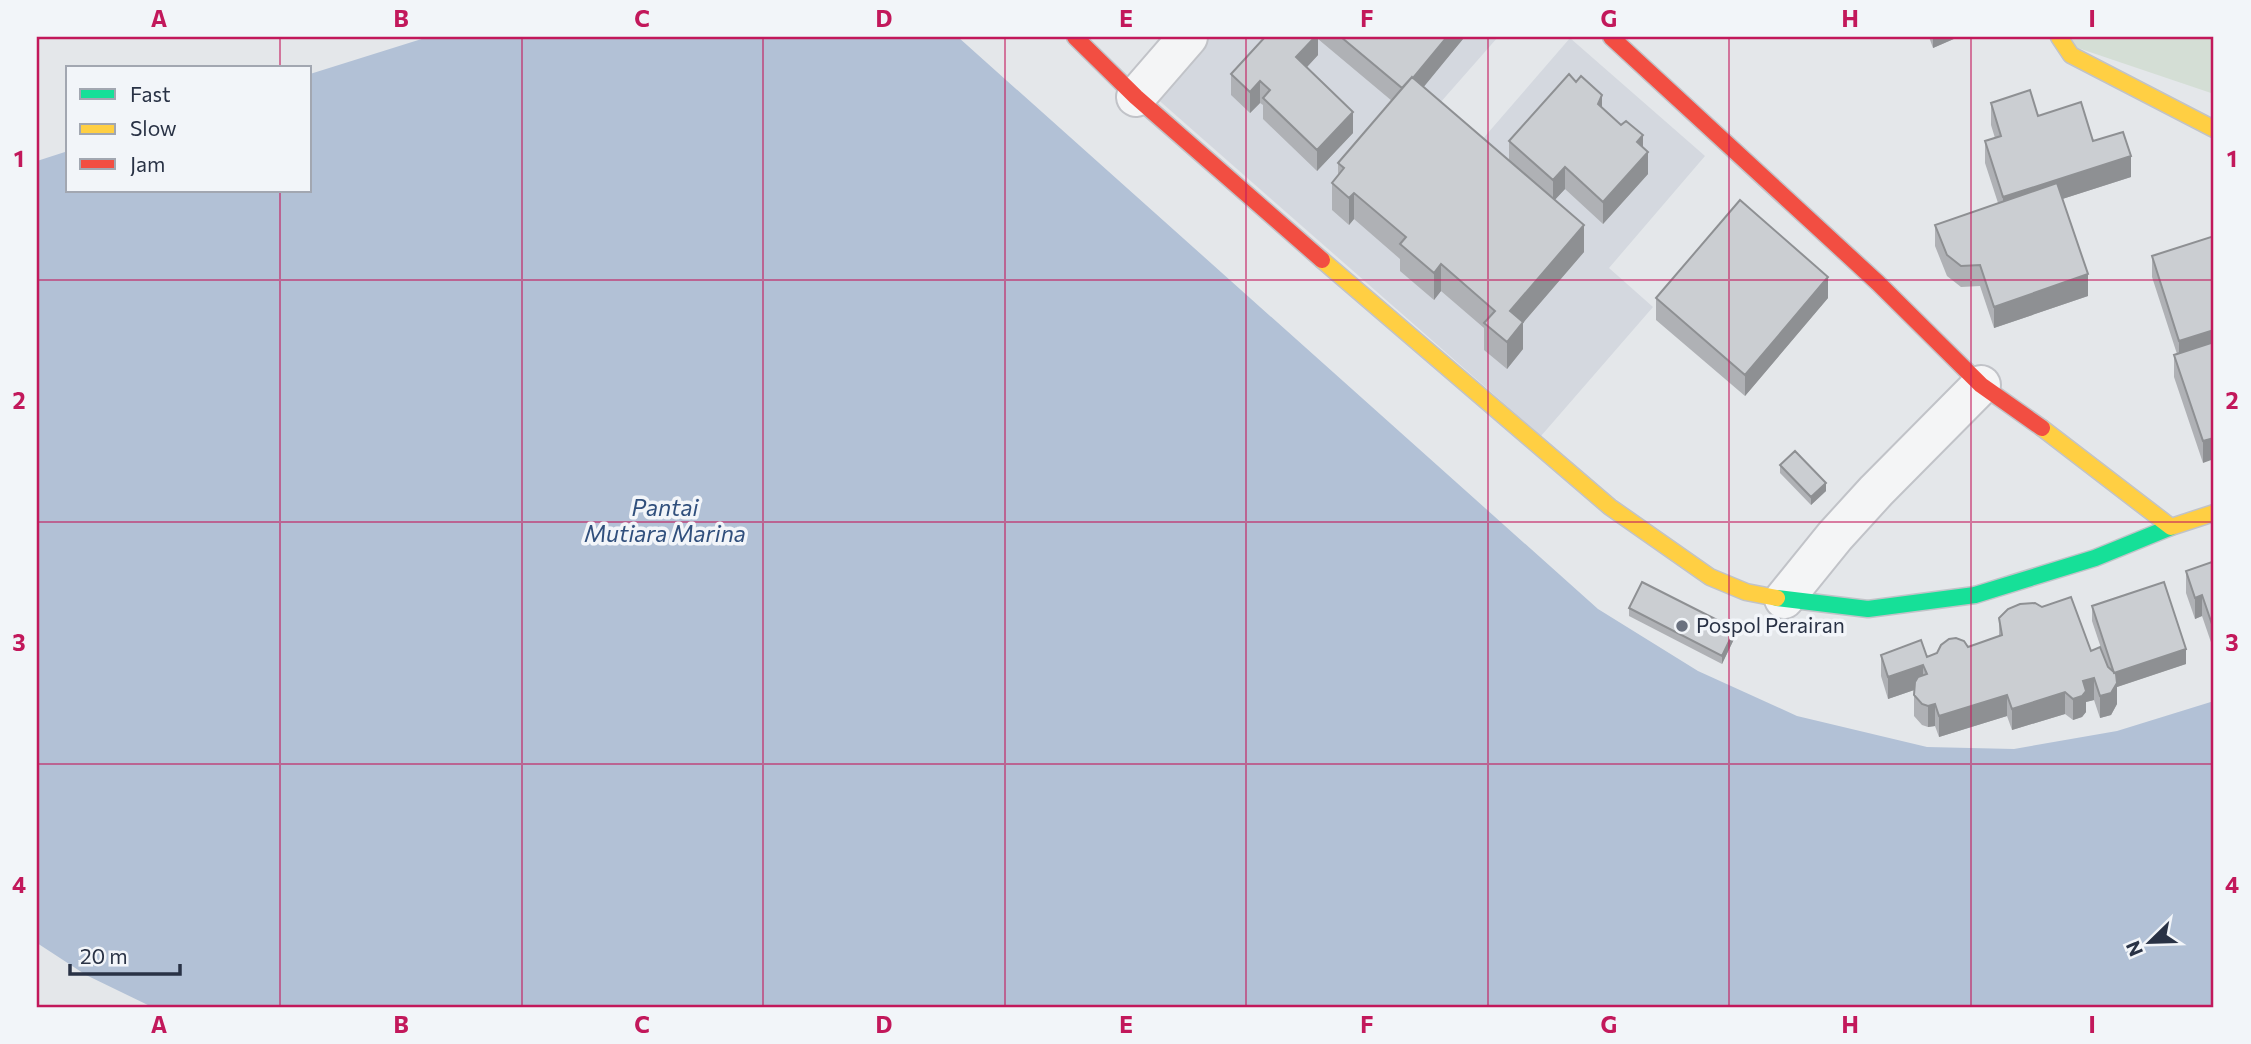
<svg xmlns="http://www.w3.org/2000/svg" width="2251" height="1044" font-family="Commissioner,sans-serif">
  <rect width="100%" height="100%" fill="#e4e7ea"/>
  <!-- built -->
  <path fill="#d4d8df" d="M1205,37H1498L1432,112L1474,149L1570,38L1705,156L1609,268L1653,307L1541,436L1154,96Z"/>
  <!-- green -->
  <path fill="#d4ded5" d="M2072,37H2214V94L2069,45Z"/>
  <!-- water -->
  <path fill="#b2c1d6" d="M428,37H958L1598,609L1698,671L1797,716L1927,747L2014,749L2117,731L2214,701V1007H152L86,975L37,943V161L68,151V191H310V74Z"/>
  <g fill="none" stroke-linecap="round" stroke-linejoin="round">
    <defs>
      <path id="street" d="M1136,97L1188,37
        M1784,599L1835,536L1876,491L1981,385"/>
      <path id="fast" d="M1777,598L1868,609L1975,595L2095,558L2171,527"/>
      <path id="slow" d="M2059,37L2071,55L2214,129
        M1322,260L1610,507L1710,577L1746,592L1777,598
        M2042,428L2171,527L2214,513"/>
      <path id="jam" d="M1075,37L1136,97L1322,260
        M1611,37L1878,283L1981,385L2042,428"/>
    </defs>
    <!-- street casing -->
    <use href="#street" stroke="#c1c3c8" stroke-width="42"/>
    <!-- fast casing -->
    <use href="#fast" stroke="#c1c3c8" stroke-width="19"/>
    <!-- slow casing -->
    <use href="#slow" stroke="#c1c3c8" stroke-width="19"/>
    <!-- jam casing -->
    <use href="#jam" stroke="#c1c3c8" stroke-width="19"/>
    <!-- street -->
    <use href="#street" stroke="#f4f5f6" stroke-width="38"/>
    <!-- fast -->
    <use href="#fast" stroke="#16e098" stroke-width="16"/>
    <!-- slow -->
    <use href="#slow" stroke="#ffcf43" stroke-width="16"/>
    <!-- jam -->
    <use href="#jam" stroke="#f24e42" stroke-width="16"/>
  </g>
  <!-- wall -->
  <path fill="#afb1b5" d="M1265,37H1463V39L1423,87L1509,161V141L1602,108L1643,148L1648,174L1603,224L1565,189L1554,200L1584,252L1523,323V349L1507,369L1484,350V328L1441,291L1434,300L1400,271V259L1354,219L1349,225L1332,210V183L1338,175V163L1392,101L1318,39V55L1306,68L1353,133L1317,171L1263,119V105L1260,103L1250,113L1231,95V74Z
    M1929,37H1956V38L1933,48Z
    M1991,103L2038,116L2093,141L2131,177L2062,199L2088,296L1994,328L1980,286L1961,287L1947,276L1935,246V225L1998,203L1985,163V141L1995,138L1991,125Z
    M2214,236L2203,463L2174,377V355L2177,354L2152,277V256Z
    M1656,298H1828L1745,396L1656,320Z
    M1780,465L1826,491L1811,505L1780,473Z
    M2214,568V651L2202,616L2195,619L2186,593V571Z
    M2092,606L2186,664L2117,687V704L2111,715L2100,718L2094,700L2086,702V712L2082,717L2073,720L2065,714L2012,730L2007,716L1939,737L1935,726L1928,727L1922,725L1914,716V690L1888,699L1881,676V655L1927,657L1968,647L1999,636V618L2091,651L2104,657L2092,621Z
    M1629,608L1735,637L1722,664L1629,616Z"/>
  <!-- shaded-wall -->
  <path fill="#8e9093" d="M1315,37H1318V55L1296,79V57Z
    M1447,37H1463V39L1404,111V90Z
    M1933,37H1956V38L1933,48Z
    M1260,81V103L1250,113V92Z
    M1602,95V116L1598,104Z
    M1353,112V133L1317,171V150Z
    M1643,135V157L1637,142Z
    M1648,152V174L1603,224V202Z
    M2131,156V177L2003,218V197Z
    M1565,167V189L1553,202V180Z
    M1354,193V219L1349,225V198Z
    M1584,225V252L1523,323V349L1507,369V342L1510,311Z
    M1441,264V291L1434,300V273Z
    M2088,274V296L1994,328V307Z
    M1828,277V298L1745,396V375Z
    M2214,330V351L2179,363V341Z
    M2214,438V459L2203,463V441Z
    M1826,483V491L1811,505V497Z
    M2202,595V616L2195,619V598Z
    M1735,629V637L1722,664V656Z
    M2186,649V664L2117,687V704L2111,715L2100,718V696L2114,673Z
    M1923,665V687L1888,699V677Z
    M2094,678V700L2086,702V712L2082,717L2073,720V699L2083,681Z
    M2065,692V714L2012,730V709Z
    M2007,695V716L1939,737V716Z
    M1935,704V726L1928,727V706Z"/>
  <!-- building -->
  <path fill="#cbced2" stroke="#8e9093" stroke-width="2" d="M1265,37H1315L1296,57L1353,112L1317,150L1263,98L1270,90L1260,81L1250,92L1231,74Z
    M1341,37H1447L1413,78L1412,77L1402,88Z
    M1569,74L1576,82L1581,76L1602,95L1598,104L1621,125L1626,121L1643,135L1637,142L1648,152L1603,202L1565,167L1553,180L1509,141Z
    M1412,77L1584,225L1510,311L1523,322L1507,342L1484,323L1495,311L1441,264L1434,273L1400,244L1406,237L1354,193L1349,198L1332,183L1344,168L1338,163Z
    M2030,90L2038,116L2081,102L2093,141L2123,132L2131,156L2003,197L1985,141L2001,136L1991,103Z
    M2057,183L2088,274L1994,307L1980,265L1961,266L1947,255L1935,225Z
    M1740,200L1828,277L1745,375L1656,298Z
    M2214,236V330L2179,341L2152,256Z
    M2214,342V438L2203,441L2174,355Z
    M1795,451L1826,483L1811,497L1780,465Z
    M2212,562L2214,568V630L2202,595L2195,598L2186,571Z
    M1642,582L1735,629L1722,656L1629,608Z
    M2164,582L2186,649L2114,673L2092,606Z
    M2071,597L2091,651L2100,647L2108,667L2116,674L2117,683L2111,693L2100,696L2094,678L2083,681L2086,691L2082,696L2073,699L2065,692L2012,709L2007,695L1939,716L1935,704L1928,706L1922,704L1914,695L1915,682L1918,677L1927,674L1923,665L1888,677L1881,655L1921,640L1927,657L1937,653L1941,645L1949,639L1956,638L1964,641L1968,647L2002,635L1999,618L2008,609L2020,604L2035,603L2042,607Z"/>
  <!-- grid -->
  <path fill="none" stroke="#c2185b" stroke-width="2" stroke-opacity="0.55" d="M280,37V68M522,37V1007M763,37V1007M1005,37V1007M1246,37V1007M1488,37V1007M1729,37V1007M1971,37V1007M280,191V1007M37,280H2214M37,522H2214M37,764H2214"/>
  <!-- markers -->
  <circle fill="#6a717f" stroke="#f2f5f9" stroke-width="2.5" cx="1682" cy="626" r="7"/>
  <g text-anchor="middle" stroke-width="7" stroke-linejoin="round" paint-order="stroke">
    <!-- poi labels -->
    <g font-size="21" fill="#293245" stroke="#f2f5f9" text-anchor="start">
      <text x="1696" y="633">Pospol Perairan</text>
    </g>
    <!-- water labels -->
    <g font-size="23" font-style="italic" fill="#304f7c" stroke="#f2f5f9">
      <text x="665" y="516">Pantai<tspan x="665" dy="26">Mutiara Marina</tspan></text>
    </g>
  </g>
  <!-- border -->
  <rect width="2251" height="1044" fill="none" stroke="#f2f5f9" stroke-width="77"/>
  <!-- legend -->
  <rect x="66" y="66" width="245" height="126" fill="#f2f5f9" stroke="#a2a7b1" stroke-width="2"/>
  <rect x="80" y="89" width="35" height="10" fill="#16e098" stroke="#a2a7b1" stroke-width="2"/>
  <text x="130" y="102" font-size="21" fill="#293245">Fast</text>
  <rect x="80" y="124" width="35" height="10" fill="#ffcf43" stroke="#a2a7b1" stroke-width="2"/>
  <text x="130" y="136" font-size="21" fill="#293245">Slow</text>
  <rect x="80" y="159" width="35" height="10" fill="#f24e42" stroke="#a2a7b1" stroke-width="2"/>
  <text x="130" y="172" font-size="21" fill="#293245">Jam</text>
  <!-- north arrow -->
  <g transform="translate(2150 942) rotate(247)" stroke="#f2f5f9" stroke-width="5" paint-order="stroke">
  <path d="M0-5L12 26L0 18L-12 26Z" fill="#293245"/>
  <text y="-10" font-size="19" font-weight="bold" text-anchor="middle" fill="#293245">N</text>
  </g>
  <!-- scale -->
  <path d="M70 964v10h110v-10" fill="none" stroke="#293245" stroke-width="3.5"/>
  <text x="80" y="964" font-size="21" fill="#293245" stroke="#f2f5f9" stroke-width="5" paint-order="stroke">20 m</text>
  <rect x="38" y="38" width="2174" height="968" fill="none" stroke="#c2185b" stroke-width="2.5"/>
  <g font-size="23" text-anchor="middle" font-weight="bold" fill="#c2185b">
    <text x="159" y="27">A</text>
    <text x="401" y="27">B</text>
    <text x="642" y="27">C</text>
    <text x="884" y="27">D</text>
    <text x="1126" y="27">E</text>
    <text x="1367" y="27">F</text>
    <text x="1609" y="27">G</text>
    <text x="1850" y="27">H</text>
    <text x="2092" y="27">I</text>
    <text x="19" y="167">1</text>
    <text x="2232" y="167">1</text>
    <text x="19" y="409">2</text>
    <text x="2232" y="409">2</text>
    <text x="19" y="651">3</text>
    <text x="2232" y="651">3</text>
    <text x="19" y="893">4</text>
    <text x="2232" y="893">4</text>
    <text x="159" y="1033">A</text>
    <text x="401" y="1033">B</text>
    <text x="642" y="1033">C</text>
    <text x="884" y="1033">D</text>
    <text x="1126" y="1033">E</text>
    <text x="1367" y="1033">F</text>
    <text x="1609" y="1033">G</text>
    <text x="1850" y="1033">H</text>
    <text x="2092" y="1033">I</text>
  </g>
</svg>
